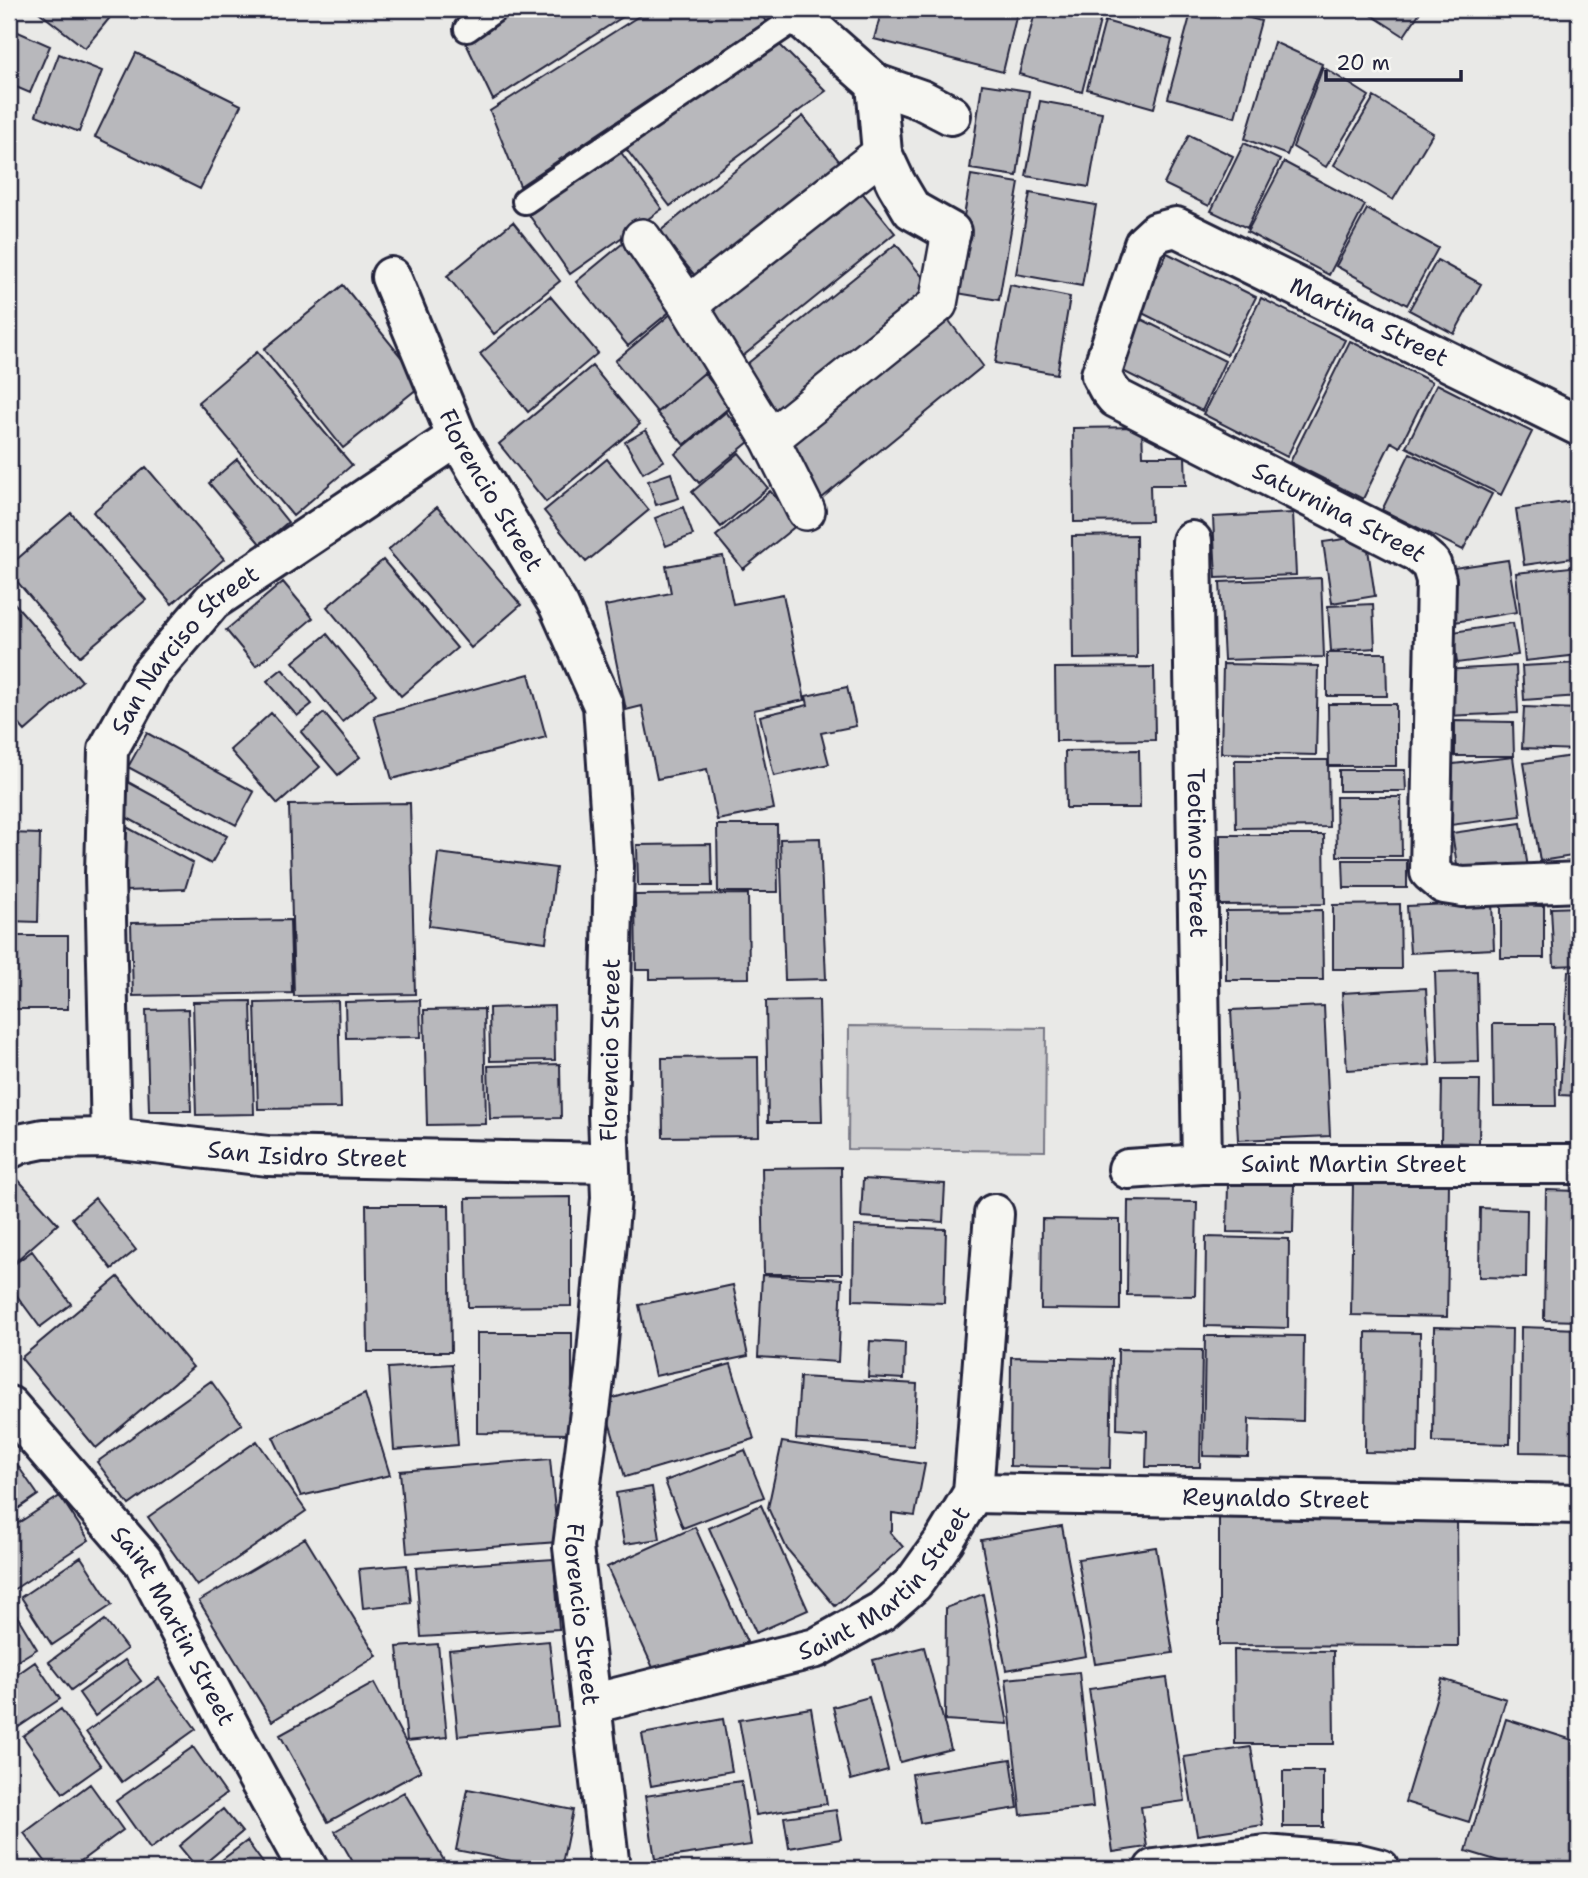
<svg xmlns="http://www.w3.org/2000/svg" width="1588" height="1878" font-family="'Shantell Sans',sans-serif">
  <rect width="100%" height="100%" fill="#e9e9e7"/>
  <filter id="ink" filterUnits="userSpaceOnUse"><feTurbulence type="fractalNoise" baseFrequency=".0143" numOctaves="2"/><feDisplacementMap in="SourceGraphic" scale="14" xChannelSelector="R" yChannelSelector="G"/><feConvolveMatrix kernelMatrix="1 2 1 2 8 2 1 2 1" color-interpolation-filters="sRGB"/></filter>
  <g filter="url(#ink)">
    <!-- green -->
    <path fill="#ccccce" stroke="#777784" stroke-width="2" d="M849,1026L1046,1028L1045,1151L848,1149Z"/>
    <!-- building -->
    <path fill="#b8b8bc" stroke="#22223b" stroke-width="2" d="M35,9H117L85,48Z
      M510,9H635L493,100L464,39Z
      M650,9H751L767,21L520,186L490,111Z
      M882,9H1018L1003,72L874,39Z
      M1036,9H1103L1082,92L1019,74Z
      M1192,9H1217L1261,21L1235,117L1168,98Z
      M1362,9H1422L1404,36Z
      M1105,21L1172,40L1154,108L1087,89Z
      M9,28L50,46L30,93L9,84Z
      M1274,42L1322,64L1287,155L1245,139Z
      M779,44L826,91L670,206L626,149Z
      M136,53L241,105L200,189L95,137Z
      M59,54L102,71L79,132L36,115Z
      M1323,67L1369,96L1326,167L1293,147Z
      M982,84L1029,91L1017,176L970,169Z
      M1374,97L1433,133L1393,200L1334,165Z
      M1040,101L1102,112L1089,187L1026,176Z
      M803,116L844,167L701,283L659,232Z
      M1189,135L1233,156L1209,206L1164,184Z
      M1244,143L1280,160L1247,228L1211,211Z
      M620,151L662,209L570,274L529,215Z
      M1284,162L1365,205L1329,275L1247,232Z
      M971,175L1019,183L999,300L951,292Z
      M856,185L895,233L738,360L699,313Z
      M1030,193L1096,205L1082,286L1016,274Z
      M1367,209L1438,248L1407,305L1336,266Z
      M513,222L560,281L494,334L447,276Z
      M628,239L653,270L645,276L673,309L628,346L576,282Z
      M896,244L934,291L775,419L737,372Z
      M1167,253L1256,297L1227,355L1138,311Z
      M1437,260L1481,284L1454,334L1409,310Z
      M343,285L423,384L343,448L264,349Z
      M1010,285L1070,297L1057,374L995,363Z
      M550,296L598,353L528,412L480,354Z
      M1261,298L1345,340L1287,457L1203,414Z
      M672,313L715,364L657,412L615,361Z
      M944,314L983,366L822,498L781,447Z
      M1133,315L1225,361L1202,411L1109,364Z
      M1350,341L1432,382L1400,447L1391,442L1363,499L1290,462Z
      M257,352L352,465L293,516L198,402Z
      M592,366L640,424L546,502L499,444Z
      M704,373L731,406L684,445L657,413Z
      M1437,384L1532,432L1501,495L1406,447Z
      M726,412L750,441L699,483L675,454Z
      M1142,427L1143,456H1185L1186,485H1150L1151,521L1074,522L1073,428Z
      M646,430L664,461L643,473L625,442Z
      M739,453L768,488L721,527L692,492Z
      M1410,453L1492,494L1463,550L1382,510Z
      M237,459L288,522L261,545L209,483Z
      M607,459L649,510L586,562L544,511Z
      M146,467L224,559L172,604L93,512Z
      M671,473L679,498L656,505L648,481Z
      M770,491L798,524L743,569L716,536Z
      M1579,500V557L1524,565L1516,509Z
      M437,507L521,605L471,648L388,550Z
      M683,507L693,535L666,546L655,518Z
      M71,513L146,600L80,656L9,572V566Z
      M1293,513L1296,575L1216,578L1213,517Z
      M1136,535L1137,658L1073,659L1072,536Z
      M1366,536L1375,596L1332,603L1323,542Z
      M723,556L733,604L783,594L805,700L754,710L774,809L717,820L707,769L657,779L642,706L626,710L605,606L671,593L666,566Z
      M383,560L457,648L401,696L327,607Z
      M1508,560L1517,612L1448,623L1440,570Z
      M1579,566V655L1525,661L1516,573Z
      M1321,578L1324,657L1224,660L1220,582Z
      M283,582L313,618L256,666L226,630Z
      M9,597L82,681L25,731L9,713Z
      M1373,604L1375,648L1331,651L1328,606Z
      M1513,623L1518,655L1457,663L1453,632Z
      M327,634L376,694L342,722L293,662Z
      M1327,653H1386L1387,696H1327Z
      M1579,663V696L1524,700L1522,666Z
      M1223,664L1318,666L1316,755L1221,753Z
      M1516,666L1518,713L1445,716L1443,670Z
      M1154,667L1155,740L1056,741L1055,668Z
      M282,669L312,704L297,716L267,681Z
      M529,674L546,737L392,779L374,716Z
      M847,687L856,726L821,733L829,764L774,776L760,716L808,705L806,696Z
      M1328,704H1396V766H1329Z
      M1524,707L1579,709V750L1522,748Z
      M271,713L320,767L278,804L230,750Z
      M324,713L360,757L338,775L301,732Z
      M1455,721L1513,722L1514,756H1455Z
      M147,733L254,792L236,825L128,767Z
      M1139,750L1140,808H1066L1065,751Z
      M1579,755V855L1540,861L1524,763Z
      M1513,757L1521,816L1451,825L1445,765Z
      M1235,760H1328L1329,827L1236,828Z
      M1339,770H1405L1406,791H1339Z
      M128,782L227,836L211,864L113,810Z
      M1336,797H1401L1402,856H1337Z
      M410,803L415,994L294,996L289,805Z
      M1521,823L1528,868L1459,878L1452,833Z
      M121,824L193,863L185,889L125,891Z
      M717,825H777L778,892H718Z
      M9,833L40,834L38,922L9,921Z
      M1220,835H1324L1325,904L1220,905Z
      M820,838L826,979L785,980L780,839Z
      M711,844L712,886H638L637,845Z
      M438,853L556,868L546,942L429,926Z
      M1343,860H1407V888H1344Z
      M748,894L749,978L650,979V970H636L635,895Z
      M1492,902L1494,949L1410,953L1407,906Z
      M1400,904L1401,969H1333V905Z
      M1501,905L1544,906V958H1501Z
      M1579,907V965L1554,966L1551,908Z
      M1322,910L1323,980H1226V911Z
      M290,920L292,993L133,996L131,923Z
      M9,936H68V1009H9Z
      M1477,971L1479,1062L1438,1063L1435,972Z
      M1568,971H1579V1096L1560,1095Z
      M1426,988L1430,1065L1347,1070L1342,993Z
      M420,1000L421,1037L346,1038L345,1002Z
      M819,1000L822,1122H768L766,1001Z
      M251,1001L254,1114L196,1115L193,1002Z
      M338,1001L341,1108L258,1109L255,1003Z
      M554,1006L555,1060L490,1061L489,1008Z
      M1324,1006L1330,1136L1238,1140L1231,1010Z
      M188,1009L191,1111H149L146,1010Z
      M484,1009L486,1124L427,1125L424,1010Z
      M1493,1024H1554L1556,1106H1494Z
      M758,1057L759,1136L663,1137L662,1058Z
      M560,1064L561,1118L490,1119L488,1066Z
      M1442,1080H1480L1479,1143L1441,1142Z
      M841,1167L842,1274H764L762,1168Z
      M14,1175L58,1224L9,1267V1180Z
      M863,1179L945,1184L943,1222L861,1217Z
      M1353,1181L1449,1183L1447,1317L1351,1315Z
      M1228,1183L1294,1184L1293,1233L1227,1232Z
      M1546,1190L1579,1191V1321L1544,1320Z
      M571,1197V1306L468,1307L466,1198Z
      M95,1198L136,1250L112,1269L72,1218Z
      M1128,1201L1197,1202L1195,1296L1127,1295Z
      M366,1205H449L451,1352H368Z
      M1480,1208L1527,1210L1526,1278L1479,1277Z
      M1042,1219L1120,1220V1310L1041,1309Z
      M854,1226L946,1229L944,1303L853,1300Z
      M1206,1237L1289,1239L1288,1328L1205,1326Z
      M32,1251L71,1304L40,1327L9,1285V1268Z
      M762,1275L842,1279L838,1362L758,1357Z
      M118,1277L193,1367L96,1448L21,1358Z
      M733,1285L748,1356L655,1376L639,1305Z
      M1434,1327L1512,1329L1510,1444L1433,1442Z
      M1521,1327L1579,1329V1453L1520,1452Z
      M1366,1332L1420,1333L1418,1453L1365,1452Z
      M477,1333H572V1434L477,1433Z
      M1228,1335L1304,1336L1303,1421L1249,1419L1248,1457L1203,1456L1205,1336H1229Z
      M870,1341L905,1343L904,1379L868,1377Z
      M1118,1349L1202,1350L1200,1467H1146L1147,1431L1117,1429Z
      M1011,1357L1112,1359L1110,1468L1010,1466Z
      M452,1364L458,1445L394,1450L388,1368Z
      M731,1364L754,1439L625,1477L603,1401Z
      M800,1377L917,1384L914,1446L796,1439Z
      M211,1381L242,1424L129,1505L97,1462Z
      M365,1394L390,1475L301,1496L273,1437Z
      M257,1441L306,1511L197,1586L148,1517Z
      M782,1442L925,1464L915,1516L892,1513V1531L890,1532L903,1547L835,1606L787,1549L768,1508Z
      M745,1450L764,1497L683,1528L665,1481Z
      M9,1453L38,1495L9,1515Z
      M550,1459L558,1542L407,1553L400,1471Z
      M652,1487L660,1539L624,1544L616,1493Z
      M60,1496L89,1540L10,1592L9,1589V1529Z
      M761,1505L808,1610L756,1633L709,1528Z
      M1219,1517L1457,1518L1458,1646L1219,1645Z
      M1062,1526L1086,1656L1006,1670L981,1540Z
      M695,1527L747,1642L659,1681L607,1567Z
      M305,1538L377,1656L272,1721L199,1601Z
      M1156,1547L1173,1653L1095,1664L1078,1559Z
      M81,1557L112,1605L52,1645L21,1597Z
      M554,1559L559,1629L421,1637L416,1568Z
      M407,1565L411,1603L363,1608L359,1569Z
      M983,1594L1008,1724L945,1720L946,1608Z
      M17,1616L37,1649L9,1666V1621Z
      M105,1620L127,1649L71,1690L49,1662Z
      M549,1641L558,1726L458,1736L449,1650Z
      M438,1644L447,1737L407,1741L397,1647Z
      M924,1647L951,1749L900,1762L873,1660Z
      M1234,1650L1333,1651L1334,1744H1235Z
      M125,1660L141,1681L95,1716L79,1693Z
      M35,1662L60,1699L17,1728L9,1716V1680Z
      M1079,1672L1093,1807L1021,1815L1006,1679Z
      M159,1678L196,1729L122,1782L86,1732Z
      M1167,1678L1185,1801L1141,1807L1147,1847L1113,1852L1089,1689Z
      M1442,1679L1506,1699L1469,1822L1405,1802Z
      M374,1683L421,1771L328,1822L280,1735Z
      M869,1697L888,1770L851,1780L833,1707Z
      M811,1708L827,1804L756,1815L739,1720Z
      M61,1709L101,1766L63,1793L23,1736Z
      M723,1719L732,1771L651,1786L642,1734Z
      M1506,1719L1579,1742V1869H1525L1466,1851Z
      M193,1747L226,1794L150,1849L116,1801Z
      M1251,1747L1263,1825L1197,1835L1184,1757Z
      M1011,1759L1018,1808L920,1823L912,1774Z
      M1283,1771H1323V1827H1283Z
      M741,1781L751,1845L655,1859L645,1796Z
      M90,1784L123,1830L70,1869H51L24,1833Z
      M468,1789L573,1810L561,1869H552L456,1850Z
      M404,1792L449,1869H357L335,1831Z
      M223,1809L242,1832L198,1869L179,1846Z
      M836,1810L841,1839L789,1848L784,1817Z
      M247,1841L267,1869H210Z
      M746,1862V1869H680Z"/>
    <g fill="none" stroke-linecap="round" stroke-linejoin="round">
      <defs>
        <path id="service" d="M467,29L495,9
          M525,201L799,16"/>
        <path id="pedestrian" d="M642,238L688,305L770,439L806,511
          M688,305L882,153
          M770,439L938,304L951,232"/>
        <g id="minor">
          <path d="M791,9L876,84L922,100L951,115"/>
          <path d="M876,84L882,153L896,183L912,210L951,232"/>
          <path id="s1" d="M391,277L457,437L559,606L603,705L614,866L608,1114L611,1198L596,1364L573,1547L610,1869"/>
          <path id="s2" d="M1579,426L1176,227L1157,232L1144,244L1101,375L1108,388L1116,398L1417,552L1431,564L1436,580L1430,872L1444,884L1463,887L1579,882"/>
          <path id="s3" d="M1192,541L1202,1164"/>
          <path id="s4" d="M111,1138L105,874L108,750L150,674L212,601L457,437"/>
          <path id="s5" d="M9,1149L19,1144L43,1139L111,1138L268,1156L609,1163"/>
          <path id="s6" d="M1128,1169L1202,1164H1579"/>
          <path id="s7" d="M9,1406L143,1561L240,1746L308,1869"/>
          <path id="s8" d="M973,1493L1579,1504"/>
          <path id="s9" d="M591,1704L816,1648L882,1611L913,1584L944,1541L973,1493L994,1214"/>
          <path d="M1154,1869L1266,1855L1356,1863L1380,1869"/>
        </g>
      </defs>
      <!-- service casing -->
      <use href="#service" stroke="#22223b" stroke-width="30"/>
      <!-- pedestrian casing -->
      <use href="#pedestrian" stroke="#22223b" stroke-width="42"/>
      <!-- minor casing -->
      <use href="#minor" stroke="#22223b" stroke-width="44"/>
      <!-- service -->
      <use href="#service" stroke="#f6f6f2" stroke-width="24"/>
      <!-- pedestrian -->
      <use href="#pedestrian" stroke="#f6f6f2" stroke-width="37"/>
      <!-- minor -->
      <use href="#minor" stroke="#f6f6f2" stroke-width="38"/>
    </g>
  </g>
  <g text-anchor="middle" stroke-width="5" stroke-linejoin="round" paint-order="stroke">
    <!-- street labels -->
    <g font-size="24" fill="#22223b" stroke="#f6f6f2">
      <text transform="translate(1369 322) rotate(26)" y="8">Martina Street</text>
      <text dy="8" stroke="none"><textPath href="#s1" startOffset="236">Florencio Street</textPath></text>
      <text dy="8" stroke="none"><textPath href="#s2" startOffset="903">Saturnina Street</textPath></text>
      <text dy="8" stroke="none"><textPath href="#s4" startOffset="516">San Narciso Street</textPath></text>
      <text dy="8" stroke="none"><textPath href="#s3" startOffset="312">Teotimo Street</textPath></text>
      <text transform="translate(610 1050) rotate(-89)" y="8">Florencio Street</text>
      <text dy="8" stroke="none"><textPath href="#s5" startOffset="301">San Isidro Street</textPath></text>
      <text dy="8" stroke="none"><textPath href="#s6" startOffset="226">Saint Martin Street</textPath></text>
      <text dy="8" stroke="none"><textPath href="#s8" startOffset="303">Reynaldo Street</textPath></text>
      <text dy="8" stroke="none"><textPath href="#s9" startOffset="327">Saint Martin Street</textPath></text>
      <text dy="8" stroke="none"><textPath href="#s1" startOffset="1391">Florencio Street</textPath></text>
      <text dy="8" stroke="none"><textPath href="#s7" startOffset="276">Saint Martin Street</textPath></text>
    </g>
  </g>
  <!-- margin -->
  <rect width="1588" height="1878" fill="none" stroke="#f6f6f2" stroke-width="35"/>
  <rect x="18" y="18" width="1553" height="1843" fill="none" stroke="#22223b" stroke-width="2.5" filter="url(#ink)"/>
  <!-- scale -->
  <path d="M1326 70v10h135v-10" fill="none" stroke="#22223b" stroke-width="3.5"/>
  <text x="1336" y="70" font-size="21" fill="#22223b" stroke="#f6f6f2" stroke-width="5" paint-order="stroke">20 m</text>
</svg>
